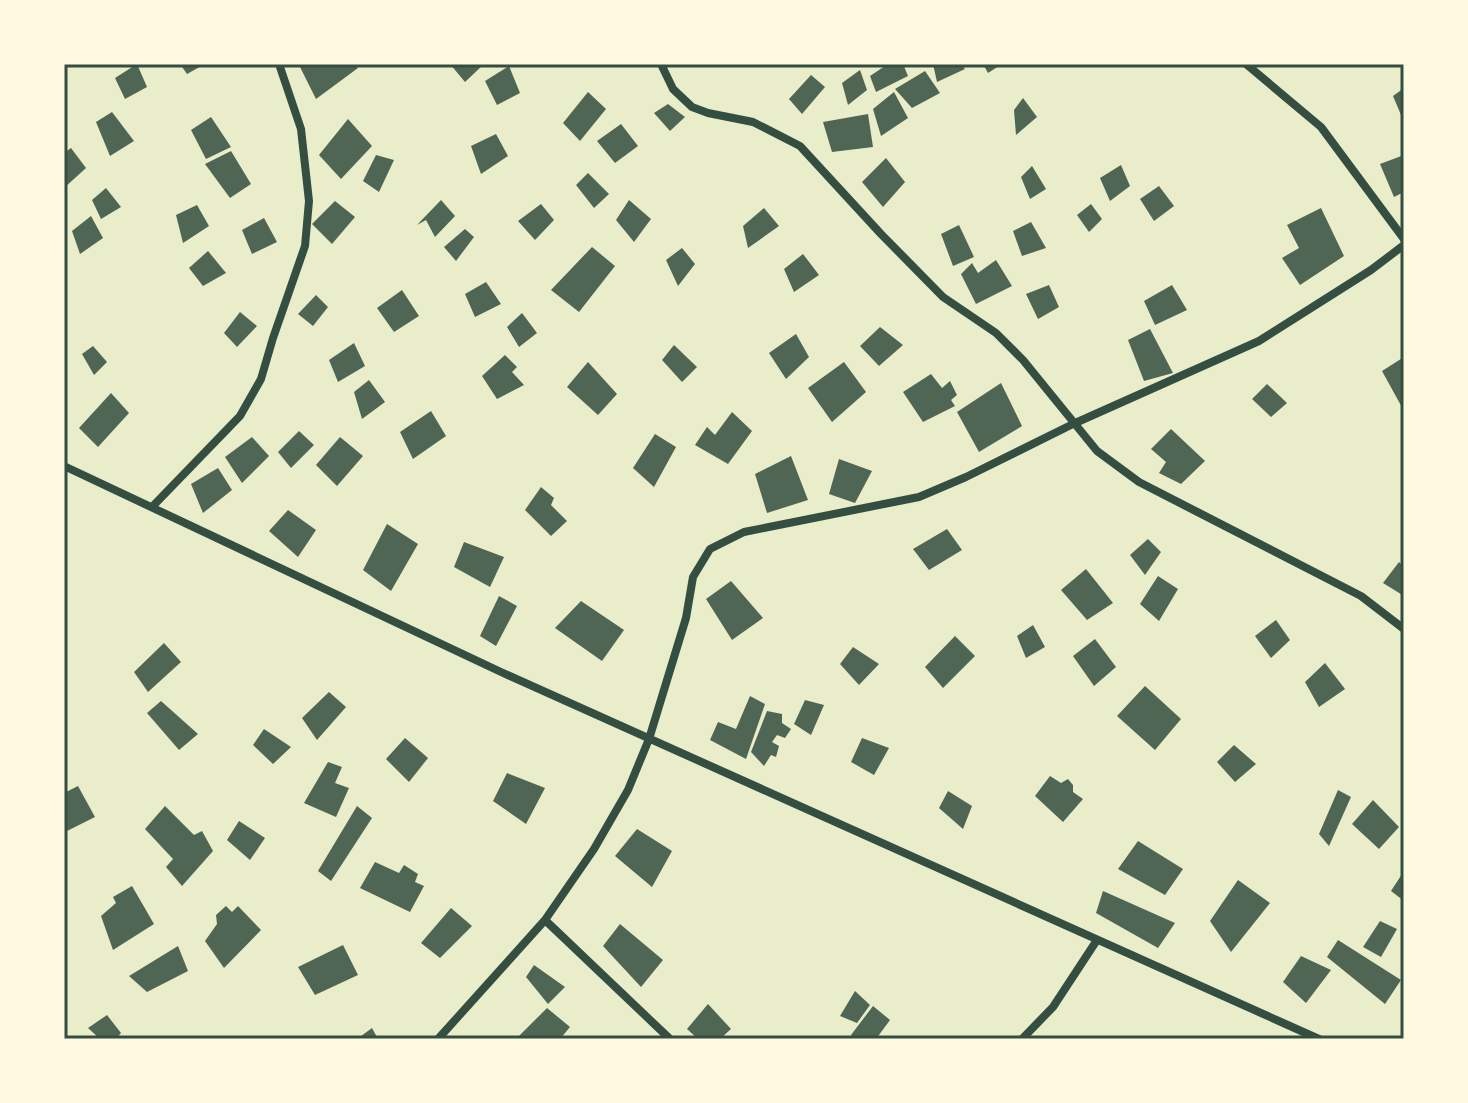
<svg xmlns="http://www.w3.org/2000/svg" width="1468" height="1103" font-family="Signika,sans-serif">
  <rect width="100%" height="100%" fill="#e9edc9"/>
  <!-- building -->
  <path fill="#4f6655" d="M137,64L147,87L125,99L115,78Z
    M180,64H205L187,74Z
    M303,64H354L358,68L316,99L300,67Z
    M450,64H484L465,82Z
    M888,64H903L908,76L876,92L870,76Z
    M933,64H961L965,69L937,82Z
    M983,64H1002L988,73Z
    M509,66L520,93L497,105L485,81Z
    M860,70L867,90L848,105L842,83Z
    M925,71L940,93L912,108L895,89Z
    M811,75L825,87L802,114L789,99Z
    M1404,88V112L1401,115L1393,96Z
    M588,92L606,109L580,141L563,123Z
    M894,92L908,118L881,136L873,109Z
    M1023,98L1037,117L1016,135L1014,110Z
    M668,104L685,117L670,131L654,113Z
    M112,112L134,141L110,156L96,122Z
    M868,114L873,147L832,152L823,122Z
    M211,117L231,147L206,159L191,130Z
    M348,119L372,146L341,179L319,155Z
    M621,124L638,146L615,163L597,141Z
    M496,134L508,156L481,174L471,146Z
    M71,148L86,168L64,188V153Z
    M231,151L251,184L230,198L205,164Z
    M376,155L394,160L379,192L363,181Z
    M1404,155V192L1394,197L1380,164Z
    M886,158L905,182L883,207L862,182Z
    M1121,165L1130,186L1110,201L1100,178Z
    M1032,166L1046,189L1030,199L1021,177Z
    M588,173L609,194L594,208L576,185Z
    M1159,186L1174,206L1154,221L1140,199Z
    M106,188L121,207L101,219L92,200Z
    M441,200L455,216L435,237L426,220L417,225Z
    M629,200L651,219L634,242L616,220Z
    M335,201L355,217L332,244L312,224Z
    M541,204L554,220L535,240L518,221Z
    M1091,204L1102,219L1089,232L1077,215Z
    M197,205L209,226L183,243L176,215Z
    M764,208L779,226L748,248L743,226Z
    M1321,208L1344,256L1300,285L1282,258L1299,248L1287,225Z
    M91,216L103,238L80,254L72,231Z
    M264,218L277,242L252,254L242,230Z
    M1031,222L1046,248L1022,256L1013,231Z
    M959,225L974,257L953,266L941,234Z
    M465,229L474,237L456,261L444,247Z
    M592,247L615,266L579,312L551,290Z
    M682,248L695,264L678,286L666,260Z
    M208,251L226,273L203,286L189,268Z
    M803,254L819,275L794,292L784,269Z
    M996,260L1012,286L976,304L961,274L972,263L978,273Z
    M486,282L501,304L475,317L465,294Z
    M1049,285L1059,307L1038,319L1026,294Z
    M1172,285L1187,310L1155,325L1144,301Z
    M402,290L419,316L394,332L377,308Z
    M316,295L328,307L313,326L298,314Z
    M240,312L257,326L237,347L224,333Z
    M522,313L537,333L519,347L507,327Z
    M880,327L903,345L879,366L860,346Z
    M1150,329L1173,373L1144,381L1128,340Z
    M796,334L809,357L786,379L769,353Z
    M354,343L365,366L338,382L329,360Z
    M674,345L697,367L682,382L662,360Z
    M93,346L107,362L94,375L82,354Z
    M505,355L517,367L512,372L524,385L497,399L482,376Z
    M1404,357V411L1382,371Z
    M588,362L617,394L598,415L567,387Z
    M844,362L866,392L832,422L808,388Z
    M931,374L942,388L950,381L957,395L951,400L955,406L923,422L903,392Z
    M369,380L385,402L362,419L354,392Z
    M1001,383L1022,426L979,452L957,412Z
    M1267,384L1287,403L1271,417L1252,399Z
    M111,393L129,413L98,447L79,428Z
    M431,411L446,436L413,459L400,432Z
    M732,412L752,431L728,464L695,445L707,427L715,435Z
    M1171,429L1205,461L1181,484L1159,473L1166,462L1151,449Z
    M299,431L314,445L291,468L278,452Z
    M655,434L676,447L654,487L633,468Z
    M252,437L269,456L242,483L225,457Z
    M340,437L363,456L337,486L316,465Z
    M791,456L808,500L767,513L755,474Z
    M839,459L872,471L855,503L829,494Z
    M218,468L232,490L203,513L191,484Z
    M541,487L554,498L551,505L567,521L551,536L525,510Z
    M288,510L316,530L298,557L269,531Z
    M387,524L418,544L391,591L363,570Z
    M947,529L962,550L929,570L913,549Z
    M1148,539L1161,552L1145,575L1130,555Z
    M464,542L504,557L490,587L454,567Z
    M1399,562L1404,567V596L1383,583Z
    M1086,569L1113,603L1087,620L1061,590Z
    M1158,576L1178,589L1159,621L1140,604Z
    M731,581L763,618L732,640L706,599Z
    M499,596L517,606L496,646L480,636Z
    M581,601L624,630L602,661L555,628Z
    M1276,620L1290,640L1271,658L1255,636Z
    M1033,625L1045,647L1026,658L1017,636Z
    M955,636L975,656L943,688L925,667Z
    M1095,639L1116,667L1094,686L1073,656Z
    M164,643L181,662L148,692L134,672Z
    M853,647L879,664L859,685L840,664Z
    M1325,663L1345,689L1319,707L1305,682Z
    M1145,686L1181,719L1155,750L1117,716Z
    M329,692L346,707L317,740L302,718Z
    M750,696L765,704L746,759L710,740L718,722L736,729Z
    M805,700L824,705L811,735L794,724Z
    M161,701L198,734L179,750L147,713Z
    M767,711L782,714V723L791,729L785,738L777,735L772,742L779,746L776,757L771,755L764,766L751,752Z
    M264,729L291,747L273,764L253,745Z
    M405,738L428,758L409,782L386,759Z
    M862,738L889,748L874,775L851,762Z
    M1234,745L1256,764L1235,782L1217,762Z
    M328,762L342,767L335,783L349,788L336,817L304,803Z
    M507,773L545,788L526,824L493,801Z
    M1050,776L1061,783L1068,779L1073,785V792L1083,799L1063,822L1035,796Z
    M78,786L95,817L67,831L64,823V793Z
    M1338,790L1351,797L1329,846L1319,834Z
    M948,791L972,806L963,829L939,808Z
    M1373,800L1399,827L1379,849L1352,824Z
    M165,806L194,835L202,831L213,851L182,886L166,867L173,859L145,829Z
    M357,806L372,818L331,881L318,871Z
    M239,821L265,838L250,860L227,840Z
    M637,829L672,851L652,887L615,856Z
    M1138,841L1183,869L1165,895L1118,869Z
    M375,862L399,873L404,865L418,874L415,882L424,886L410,912L360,888Z
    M1404,871V901L1391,891Z
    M1238,880L1270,903L1231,952L1210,921Z
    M132,886L154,924L113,950L101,916L116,903L113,897Z
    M1103,891L1175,923L1158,948L1096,913Z
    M226,906L232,912L238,906L261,930L224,968L205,941L217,924L216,915Z
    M451,908L472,926L440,958L421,943Z
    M1380,921L1397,929L1381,957L1363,947Z
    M620,924L663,960L641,987L603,946Z
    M1338,940L1401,980L1385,1004L1327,957Z
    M343,945L358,975L315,995L298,967Z
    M178,946L188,971L147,992L129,976Z
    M1301,956L1331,970L1306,1003L1283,982Z
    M534,965L565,987L548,1004L526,977Z
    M855,991L870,1005L857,1023L840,1016Z
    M708,1004L731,1029L720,1039H698L687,1029Z
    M873,1006L890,1020L876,1039H853L851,1035Z
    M547,1008L570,1027L560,1039H516Z
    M107,1015L121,1033L116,1039H100L88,1028Z
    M372,1028L378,1039H357Z"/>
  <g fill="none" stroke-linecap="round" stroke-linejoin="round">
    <!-- minor -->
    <path stroke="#344e41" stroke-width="8" d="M661,64L673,89L692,107L708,113L753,122L800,146L881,234L943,297L996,333L1023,360L1097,451L1139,482L1361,596L1404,629
      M1246,64L1321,127L1404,239
      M64,466L501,672L1319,1039
      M152,507L240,416L261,379L273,338L305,246L309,201L301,129L279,64
      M545,920L670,1039
      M438,1039L545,920L594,849L628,790L649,739L686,618L693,577L710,549L744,532L919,497L966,477L1073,424L1259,341L1371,270L1404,245
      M1022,1039L1053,1007L1097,940"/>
  </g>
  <!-- border -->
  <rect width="1468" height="1103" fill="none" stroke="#fefae0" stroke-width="132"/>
  <rect x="66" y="66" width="1336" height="971" fill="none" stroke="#344e41" stroke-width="3"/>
</svg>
